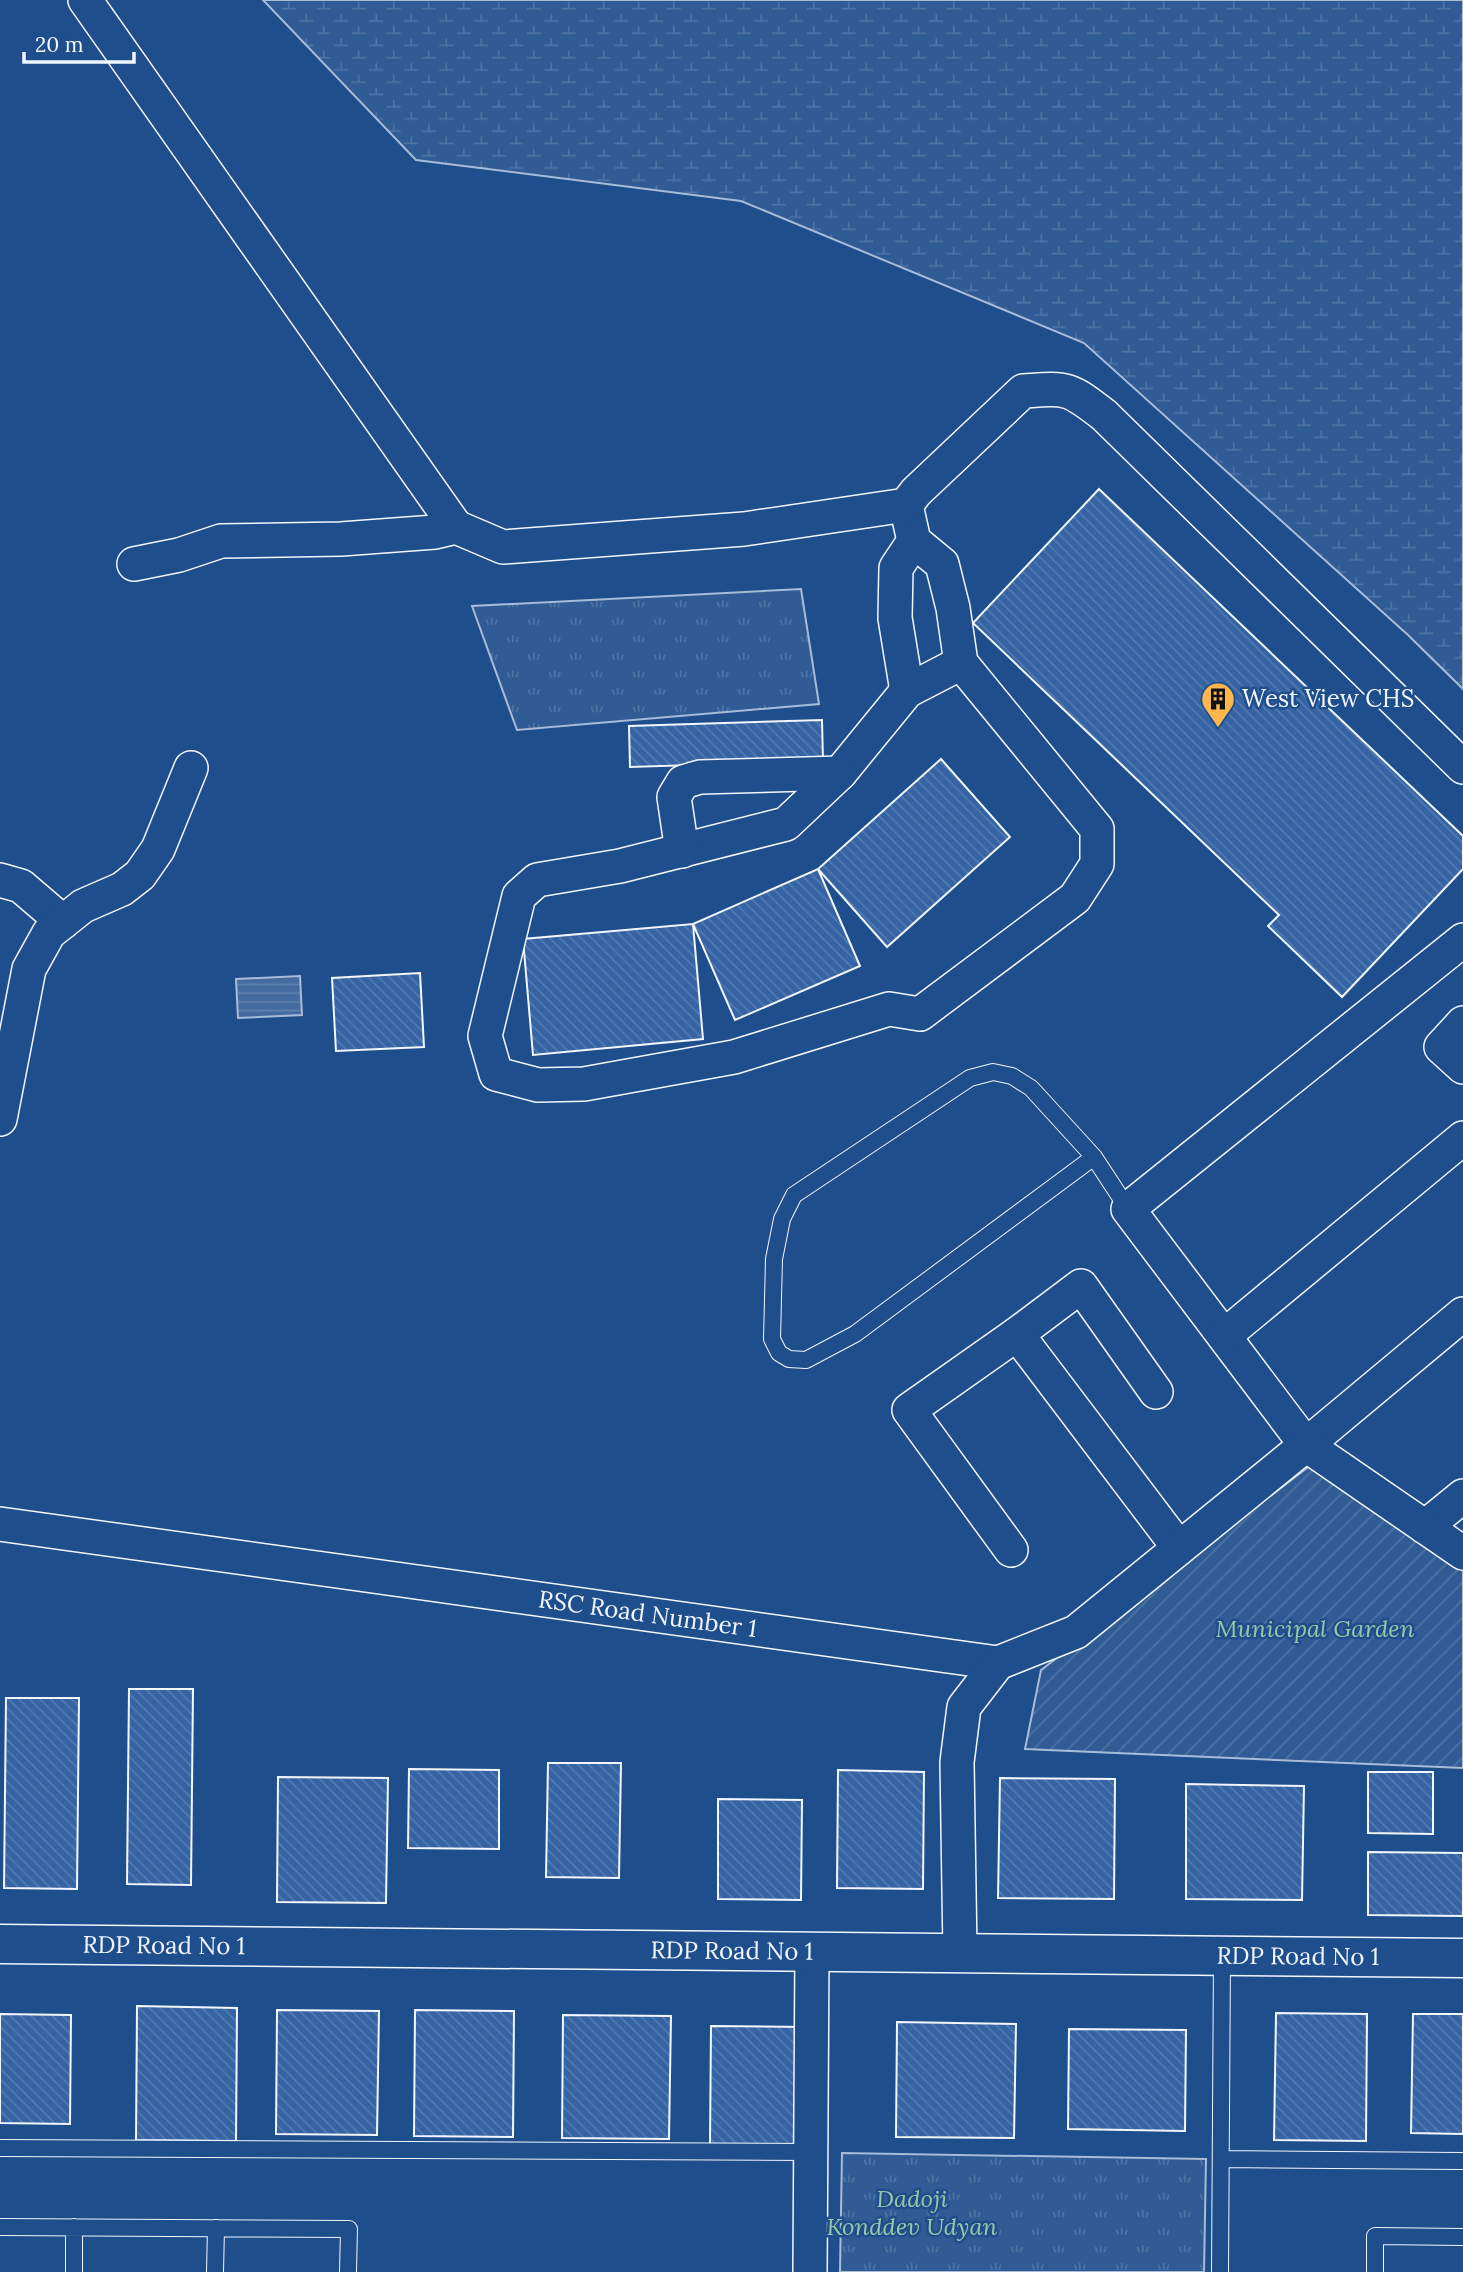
<svg xmlns="http://www.w3.org/2000/svg" width="1463" height="2272" font-family="Lora,serif">
  <style>
    .grass { fill: url(#grass-tufts); stroke: #a8bbd7; stroke-width: 2 }
    .wetland { fill: url(#wetland-marsh); stroke: #a8bbd7; stroke-width: 2 }
    .garden { fill: url(#garden-furrows); stroke: #a8bbd7; stroke-width: 2 }
    .water { fill: url(#water-rules); stroke: #a8bbd7; stroke-width: 2 }
    .building { fill: url(#building-back-hatch); stroke: #f2f6ff; stroke-width: 2 }
    .lines { fill: none; stroke-linecap: round; stroke-linejoin: round }
    .service-casing { stroke: #f2f6ff; stroke-width: 18 }
    .minor-casing { stroke: #f2f6ff; stroke-width: 36 }
    .tertiary-casing { stroke: #f2f6ff; stroke-width: 41 }
    .service { stroke: #1f4e8c; stroke-width: 16 }
    .minor { stroke: #1f4e8c; stroke-width: 33 }
    .tertiary { stroke: #1f4e8c; stroke-width: 38 }
    .labels { text-anchor: middle; stroke-width: 5; stroke-linejoin: round; paint-order: stroke }
    .poi-label { font-size: 24px; fill: #f2f6ff; stroke: #1f4e8c; text-anchor: start }
    .street-label { font-size: 24px; fill: #f2f6ff; stroke: #1f4e8c }
    .park-label { font-size: 24px; font-style: italic; fill: #97c8a6; stroke: #1f4e8c }
  </style>
  <defs>
    <pattern id="grass-tufts" width="24" height="20" patternUnits="userSpaceOnUse" patternTransform="scale(1.75)"><rect width="24" height="20" fill="#305b95"/><path d="M3 7l-1-3M5 7V3M7 7l1-3M15 17l-1-3M17 17v-4M19 17l1-3" fill="none" stroke="#4e73a5"/></pattern>
    <pattern id="wetland-marsh" width="20" height="14" patternUnits="userSpaceOnUse" patternTransform="scale(1.75)"><rect width="20" height="14" fill="#305b95"/><path d="M1 5h8M5 5V1M11 12h8M15 12V8" fill="none" stroke="#4e73a5"/></pattern>
    <pattern id="garden-furrows" width="10" height="10" patternUnits="userSpaceOnUse" patternTransform="scale(1.75)"><rect width="10" height="10" fill="#305b95"/><path d="M-1 1l2-2M0 10L10 0M9 11l2-2" fill="none" stroke="#4e73a5"/></pattern>
    <pattern id="water-rules" width="6" height="5" patternUnits="userSpaceOnUse" patternTransform="scale(1.75)"><rect width="6" height="5" fill="#446ba0"/><path d="M0 2.5h6" fill="none" stroke="#5f81ae"/></pattern>
    <pattern id="building-back-hatch" width="6" height="6" patternUnits="userSpaceOnUse" patternTransform="scale(1.75)"><rect width="6" height="6" fill="#3563a3"/><path d="M-1 5l2 2M0 0l6 6M5-1l2 2" fill="none" stroke="#537ab1"/></pattern>
  </defs>
  <rect width="100%" height="100%" fill="#1f4e8c"/>
  <path class="grass" d="M801,589L819,704L517,730L472,606Z
    M842,2153L1206,2159L1204,2272H840Z"/>
  <path class="wetland" d="M263,0H1463V689L1408,635L1084,343L741,201L416,160Z"/>
  <path class="garden" d="M1311,1465L1463,1570V1768L1025,1749L1041,1670Z"/>
  <path class="water" d="M300,976L302,1015L238,1018L236,979Z"/>
  <path class="building" d="M1099,489L1463,836V869L1342,997L1268,926L1279,915L973,623Z
    M1099,489L1463,836V869L1342,997L1268,926L1279,915L973,623Z
    M822,720L823,761L630,767L629,726Z
    M941,759L1010,837L887,947L818,869Z
    M818,869L860,966L735,1020L693,924Z
    M693,924L703,1039L533,1055L523,939Z
    M420,973L424,1047L336,1051L332,978Z
    M129,1689H193L191,1885L127,1884Z
    M6,1698H79L77,1889L4,1888Z
    M548,1763H621L619,1878L546,1877Z
    M409,1769L499,1770V1849L408,1848Z
    M838,1770L924,1772L923,1889L837,1888Z
    M1368,1772H1433V1834L1368,1833Z
    M278,1777L388,1778L386,1903L277,1902Z
    M1000,1778L1115,1779L1114,1899L998,1898Z
    M1186,1784L1304,1786L1302,1900L1186,1899Z
    M718,1799L802,1800L801,1900L718,1899Z
    M1368,1852L1463,1853V1916L1368,1915Z
    M137,2006L237,2008L236,2141L136,2140Z
    M277,2010L379,2011L377,2135L276,2134Z
    M415,2010L514,2011L513,2137L414,2136Z
    M1276,2013L1367,2014L1366,2141L1274,2140Z
    M0,2014L71,2015L70,2124L0,2123Z
    M1413,2014H1463V2134L1411,2133Z
    M563,2015L671,2016L669,2139L562,2138Z
    M897,2022L1016,2024L1014,2138L896,2137Z
    M711,2026L805,2027V2145L710,2144Z
    M1069,2029L1186,2030L1185,2131L1068,2129Z"/>
  <g class="lines">
    <g class="service-casing">
      <path id="service" d="M1094,1157L855,1334L806,1360L789,1359L779,1353L772,1339L774,1259L782,1219L794,1195L970,1078L993,1072L1012,1076L1031,1088L1094,1157L1128,1209
        M0,2148L811,2152
        M1221,2159L1463,2161
        M0,2227L349,2229L348,2272
        M74,2272V2227
        M215,2272L216,2228
        M1220,2272L1222,1956
        M1375,2272V2236L1463,2237"/>
    </g>
    <g class="minor-casing">
      <g id="minor">
        <path d="M85,0L456,527"/>
        <path d="M906,505L914,541L942,564L953,608L961,663L1097,829V864L1075,898L920,1014L889,1009L734,1057L584,1084L538,1085L496,1074L485,1036L519,896L537,880L620,866L786,824L840,773L907,691L961,663"/>
        <path d="M134,564L179,555L221,541L341,539L435,532L456,527L503,547L744,529L906,505L916,492L1023,391C1068,388 1068,387 1104,415L1463,767"/>
        <path d="M907,691L895,618L896,568L914,541"/>
        <path d="M682,851L674,797L683,782L700,777L840,773"/>
        <path d="M0,880L21,886L63,922"/>
        <path d="M1463,940L1128,1209L1306,1445L1463,1314"/>
        <path d="M1463,1023L1441,1047L1463,1067"/>
        <path d="M0,1119L29,969L49,933L83,906L122,889L140,875L158,849L191,768"/>
        <path d="M1017,1334L1081,1286L1156,1392"/>
        <path d="M1224,1336L1463,1138"/>
        <path id="s1" d="M0,1524L998,1663"/>
        <path d="M1425,1527L1463,1496"/>
        <path d="M1011,1550L909,1410L1017,1334L1179,1548"/>
        <path d="M960,1953L957,1762L964,1707L998,1663L1076,1632L1306,1445L1463,1553"/>
        <path d="M810,2272L812,1951"/>
      </g>
    </g>
    <g class="tertiary-casing">
      <g id="tertiary">
        <path id="s2" d="M0,1944L1463,1958"/>
      </g>
    </g>
    <use href="#service" class="service"/>
    <use href="#minor" class="minor"/>
    <use href="#tertiary" class="tertiary"/>
  </g>
  <defs>
    <g id="building-pin" transform="scale(1.75)"><path d="M0 17L-7.5 6A9.5 9.5 0 1 1 7.5 6Z" fill="#ffb74d" stroke="#1f4e8c"/><path d="M-4-6H4V6H1V3H-1V6H-4ZM-2.5-4.3h1.7v1.8h-1.7ZM.8-4.3h1.7v1.8H.8ZM-2.5-1h1.7V.8h-1.7ZM.8-1h1.7V.8H.8Z" fill="#111"/></g>
  </defs>
  <g fill-rule="evenodd">
    <use href="#building-pin" x="1218" y="699"/>
  </g>
  <g class="labels">
    <g class="poi-label">
      <text x="1242" y="707">West View CHS</text>
    </g>
    <g class="street-label">
      <text dy="8" stroke="none"><textPath href="#s1" startOffset="654">RSC Road Number 1</textPath></text>
      <text dy="8" stroke="none"><textPath href="#s2" startOffset="164">RDP Road No 1</textPath></text>
      <text dy="8" stroke="none"><textPath href="#s2" startOffset="732">RDP Road No 1</textPath></text>
      <text dy="8" stroke="none"><textPath href="#s2" startOffset="1298">RDP Road No 1</textPath></text>
    </g>
    <g class="park-label">
      <text x="1315" y="1637">Municipal Garden</text>
      <text x="912" y="2207">Dadoji<tspan x="912" dy="28">Konddev Udyan</tspan></text>
    </g>
  </g>
  <path d="M24 52v10h110v-10" fill="none" stroke="#f2f6ff" stroke-width="3.5"/>
  <text x="35" y="52" font-size="21" fill="#f2f6ff" stroke="#1f4e8c" stroke-width="5" paint-order="stroke">20 m</text>
</svg>
